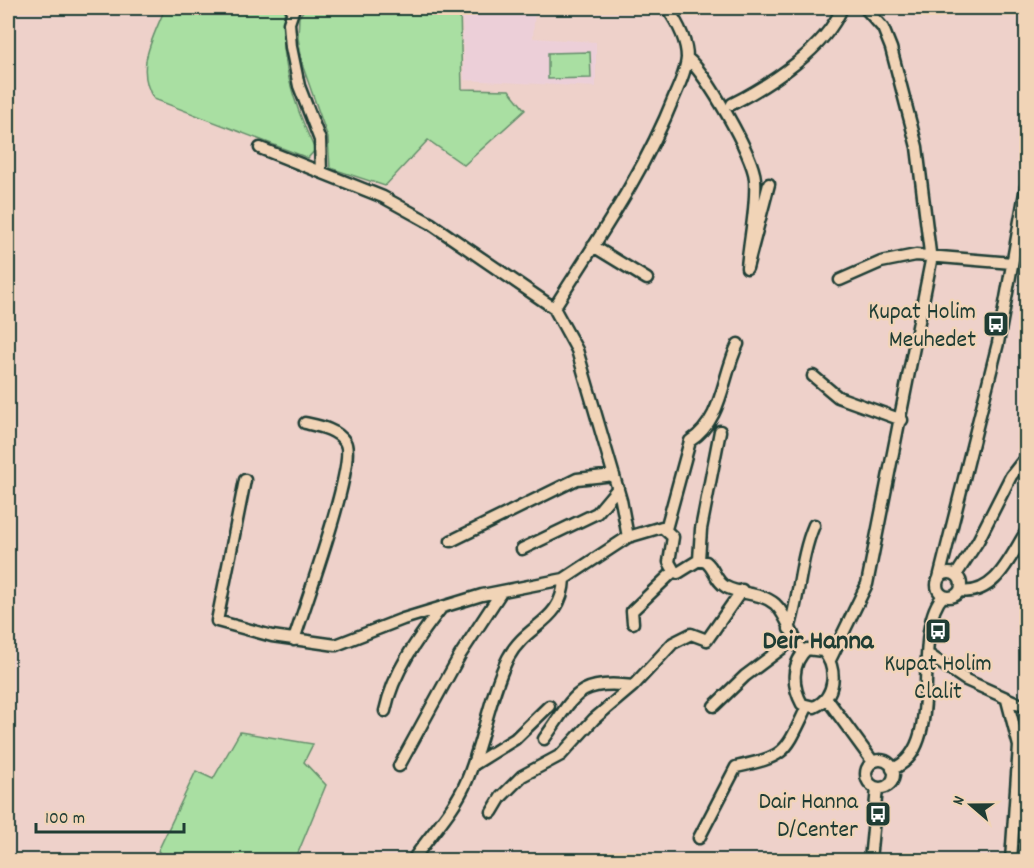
<svg xmlns="http://www.w3.org/2000/svg" width="1034" height="868" font-family="Dekko,sans-serif">
  <style>
    .built { fill: #eccfd8 }
    .green { fill: #a9dfa2; stroke: #648e6b; stroke-width: 1.5 }
    .lines { fill: none; stroke-linecap: round; stroke-linejoin: round }
    .minor-casing { stroke: #1f3d34; stroke-width: 15 }
    .minor { stroke: #f1d4b7; stroke-width: 10 }
    .labels { text-anchor: middle; stroke-width: 5; stroke-linejoin: round; paint-order: stroke }
    .poi-label { font-size: 24px; fill: #1f3d34; stroke: #f1d4b7; text-anchor: end }
    .quarter-label { font-size: 27px; font-weight: bold; fill: #1f3d34; stroke: #f1d4b7 }
  </style>
  <rect width="100%" height="100%" fill="#eed1ca"/>
  <filter id="ink" filterUnits="userSpaceOnUse"><feTurbulence type="fractalNoise" baseFrequency=".0167" numOctaves="2"/><feDisplacementMap in="SourceGraphic" scale="12" xChannelSelector="R" yChannelSelector="G"/><feConvolveMatrix kernelMatrix="1 2 1 2 8 2 1 2 1" color-interpolation-filters="sRGB"/></filter>
  <g filter="url(#ink)">
    <path class="built" d="M462,8H535L533,38L596,42V87L464,80Z"/>
    <path class="green" d="M165,8H285C278,58 294,105 315,150L308,158L154,99C134,68 153,39 165,8Z
      M305,8H460L462,89L509,90L525,110L464,165L428,140L385,186L330,168L328,138L303,67L298,38L299,17Z
      M590,52L591,78L548,79V53Z
      M240,732L313,744L304,762L326,785L295,860H169L158,851L196,771L213,779Z"/>
    <g class="lines">
      <g class="minor-casing">
        <path id="minor" d="M294,8L289,23L291,47L299,86L320,140L321,172
          M687,58C706,73 753,155 755,179C757,208 749,240 747,268L769,184
          M732,104C771,84 825,49 842,8
          M260,148L383,197L430,223L554,308L577,350L621,500L628,537
          M593,246L647,279
          M840,280L881,262L916,255L1012,263
          M554,308C597,240 644,173 674,97C679,86 686,71 687,58C687,40 677,22 667,8
          M813,376L838,397L902,420
          M245,480L217,621L272,636L336,645L403,619L482,595L564,579L628,537L662,527L673,537L669,562L674,571L678,573L699,560L706,562C715,569 715,581 726,587C741,595 761,592 775,604C788,616 792,638 803,653
          M666,529L690,441C723,420 722,376 738,344
          M451,541L577,479L614,475
          M522,549L597,513L618,488
          M699,560L701,529L720,431
          M937 585a12 12 0 1 1 24 0a12 12 0 1 1-24 0Z
          M956,575L978,541L1011,476L1026,457
          M939,578L998,343L1026,187
          M960,591C995,596 1010,557 1026,532
          M633,623L632,611L674,571
          M789,629C800,595 800,558 814,525
          M294,640C303,610 358,462 345,442C337,429 318,426 305,423
          M807,649L823,651C838,668 836,698 814,707L802,704C792,686 791,663 807,649Z
          M929,655L966,680L1026,707
          M830,660L867,584L931,261L917,147L891,48L883,28L865,8
          M827,699L873,762
          M1007,700L1019,746L1011,860
          M714,706L745,676L793,640
          M385,711C393,672 418,638 442,607
          M544,739C574,698 576,678 633,686
          M866 774a14 14 0 1 1 28 0a14 14 0 1 1-28 0Z
          M473,765L515,739L549,706
          M399,766L460,655L502,591
          M892,769C948,749 909,633 943,596
          M492,812L501,797L522,776L561,755L594,719L633,686L673,643L691,634L707,640L742,590
          M699,838L736,767C787,756 785,753 807,707
          M413,860C431,833 454,811 467,780C483,742 490,694 508,658C527,622 562,624 564,579
          M870,860L877,788"/>
      </g>
      <use href="#minor" class="minor"/>
    </g>
  </g>
  <defs>
    <g id="bus-square" transform="scale(1.35)"><rect x="-9" y="-9" width="18" height="18" rx="4" fill="#1f3d34" stroke="#f1d4b7"/><path d="M-5-6H5V4H4V6H2V4H-2V6H-4V4H-5ZM-3.5-4V0h7V-4ZM-3.5 1.2v1.5H-2V1.2ZM2 1.2v1.5H3.5V1.2Z" fill="#fff"/></g>
  </defs>
  <g fill-rule="evenodd">
    <use href="#bus-square" x="996" y="324"/>
    <use href="#bus-square" x="938" y="631"/>
    <use href="#bus-square" x="878" y="814"/>
  </g>
  <g class="labels">
    <g class="poi-label">
      <text x="976" y="318">Kupat Holim<tspan x="976" dy="28">Meuhedet</tspan></text>
      <text x="938" y="670" text-anchor="middle">Kupat Holim<tspan x="938" dy="28">Clalit</tspan></text>
      <text x="858" y="808">Dair Hanna<tspan x="858" dy="28">D/Center</tspan></text>
    </g>
    <g class="quarter-label">
      <text x="818" y="648">Deir Hanna</text>
    </g>
  </g>
  <rect width="1034" height="868" fill="none" stroke="#f1d4b7" stroke-width="30"/>
  <rect x="15" y="15" width="1004" height="838" fill="none" stroke="#1f3d34" stroke-width="2" filter="url(#ink)"/>
  <g transform="translate(971 805) rotate(290)" stroke="#f1d4b7" stroke-width="4.5" paint-order="stroke">
  <path d="M0-4.5L10 22L0 15L-10 22Z" fill="#1f3d34"/>
  <text y="-9" font-size="16" font-weight="bold" text-anchor="middle" fill="#1f3d34">N</text>
  </g>
  <path d="M36 823v9h148v-9" fill="none" stroke="#1f3d34" stroke-width="3"/>
  <text x="45" y="823" font-size="18" fill="#1f3d34" stroke="#f1d4b7" stroke-width="4.5" paint-order="stroke">100 m</text>
</svg>
